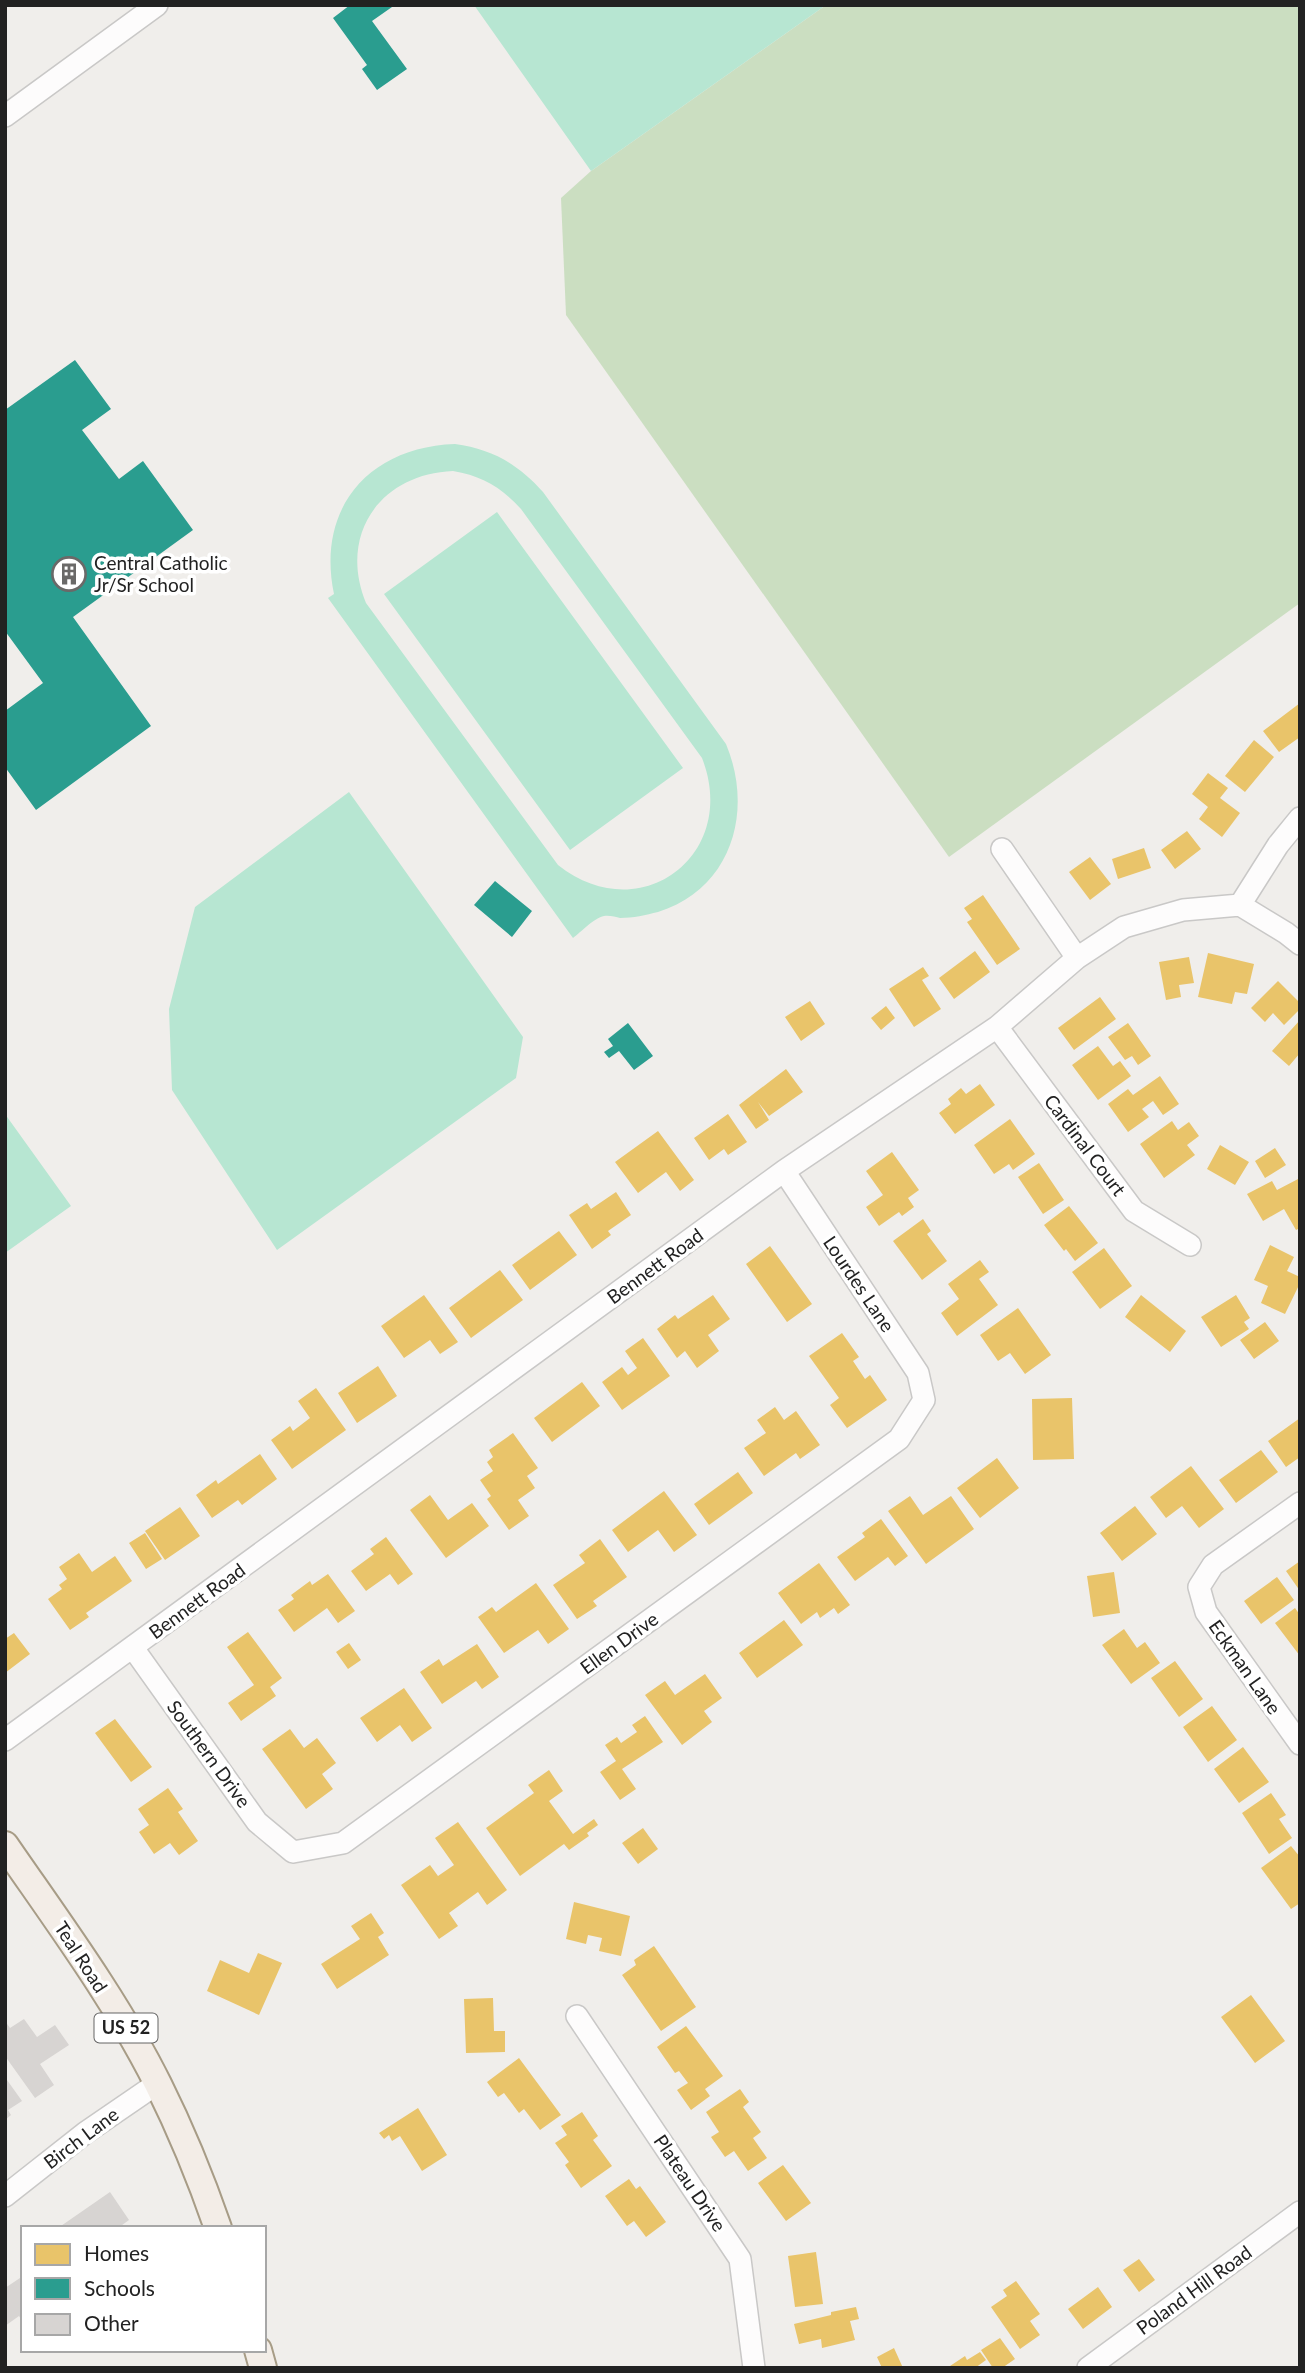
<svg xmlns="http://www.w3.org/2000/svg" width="1305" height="2373" font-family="Lato,sans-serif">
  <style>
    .forest { fill: #cbdec1 }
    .pitch { fill: #b7e6d2; fill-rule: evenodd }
    .homes { fill: #e9c46a }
    .schools { fill: #2a9d8f }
    .building { fill: #d7d4d2 }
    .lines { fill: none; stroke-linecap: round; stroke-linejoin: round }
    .minor-casing { stroke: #c9c8c7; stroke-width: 24 }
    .major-casing { stroke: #a79c86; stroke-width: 30 }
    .minor { stroke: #fdfcfc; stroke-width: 21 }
    .major { stroke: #f3ede7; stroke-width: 26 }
    .labels { text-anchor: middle; stroke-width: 7; stroke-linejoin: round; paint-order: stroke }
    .shield { fill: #fff; stroke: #646464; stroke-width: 2 }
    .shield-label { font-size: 18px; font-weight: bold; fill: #222 }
    .poi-label { font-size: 19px; fill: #222; stroke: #fff; text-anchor: start }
    .street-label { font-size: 19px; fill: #222; stroke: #fff }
  </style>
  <rect width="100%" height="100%" fill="#f0eeeb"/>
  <path class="forest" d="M826,5H1300V603L949,857L566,315L561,198L591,171Z"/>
  <path class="pitch" d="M474,5H826L591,171Z
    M455,444C492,449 518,464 543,492L726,744C754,811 732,889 658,912C646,915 633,918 620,918C616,917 609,915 604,916C594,918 581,932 573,938L328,598L334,594C316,508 369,447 455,444ZM453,471C482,476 501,487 521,509L702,758C740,855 640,930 558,865L366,603C338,535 380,474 453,471Z
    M497,512L683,768L570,850L384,594Z
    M349,792L523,1037L516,1078L277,1250L172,1090L169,1009L195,907Z
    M5,1114L71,1206L5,1253Z"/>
  <path class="homes" d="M1300,703V737L1279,752L1263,731Z
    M1254,740L1274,757L1245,792L1225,776Z
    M1208,773L1228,788L1220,798L1240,813L1222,837L1199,819L1208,807L1192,794Z
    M1187,831L1201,849L1175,869L1161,850Z
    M1144,848L1151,868L1118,879L1112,859Z
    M1090,857L1111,884L1090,900L1069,872Z
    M983,895L1020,949L997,965L967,922L972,919L964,908Z
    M975,951L990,972L954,999L939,978Z
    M1208,953L1254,964L1247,994L1235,992L1232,1004L1198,997Z
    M1189,957L1194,983L1179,985L1181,997L1166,1000L1159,962Z
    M923,967L929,976L922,980L941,1009L914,1027L889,989Z
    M1278,981L1300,1003V1009L1284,1025L1273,1013L1265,1022L1251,1008Z
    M1100,997L1116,1019L1074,1050L1058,1028Z
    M810,1001L825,1024L801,1041L785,1017Z
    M886,1006L895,1018L881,1030L871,1018Z
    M1300,1020V1053L1289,1066L1272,1051Z
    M1128,1023L1151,1056L1138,1065L1132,1056L1125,1060L1108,1037Z
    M1098,1046L1113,1066L1120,1061L1131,1076L1098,1100L1072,1065Z
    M786,1069L803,1092L769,1116L758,1102L769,1120L756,1129L739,1105Z
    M1160,1076L1179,1104L1163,1115L1153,1101L1142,1109L1149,1117L1128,1132L1108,1104L1128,1089L1133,1095Z
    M980,1084L995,1105L955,1134L939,1113L951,1104L948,1099L961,1088L966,1094Z
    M728,1114L747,1142L728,1155L724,1149L709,1160L694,1138Z
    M1010,1119L1035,1154L1013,1170L1009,1164L994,1174L974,1145Z
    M1172,1121L1178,1130L1189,1122L1199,1136L1187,1145L1195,1155L1164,1178L1140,1144Z
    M658,1131L694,1180L680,1191L666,1172L638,1193L615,1162Z
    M1220,1145L1249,1162L1235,1185L1207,1169Z
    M1275,1148L1286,1165L1265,1178L1255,1161Z
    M892,1152L919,1190L908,1198L914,1207L902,1216L899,1212L879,1226L866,1207L883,1195L866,1171Z
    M1039,1163L1064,1200L1043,1214L1018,1177Z
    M1300,1178V1228L1296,1230L1284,1209L1263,1221L1247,1194L1272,1181L1277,1190Z
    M616,1192L631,1215L608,1231L611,1235L592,1249L569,1215L587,1203L591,1209Z
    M1069,1206L1098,1243L1075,1261L1066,1249L1064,1251L1044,1225Z
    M923,1219L931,1231L927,1234L947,1261L922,1280L893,1241Z
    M559,1231L577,1255L530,1290L512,1265Z
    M1270,1245L1294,1257L1287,1271L1300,1277V1283L1285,1314L1261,1303L1268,1286L1254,1280Z
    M770,1246L812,1304L787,1322L746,1264Z
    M1104,1248L1132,1286L1100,1309L1072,1272Z
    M980,1260L989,1272L979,1279L998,1305L957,1336L941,1313L959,1299L948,1284Z
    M500,1270L523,1300L471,1338L449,1308Z
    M424,1295L458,1342L440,1354L430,1340L404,1358L381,1326Z
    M713,1295L730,1319L708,1335L719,1351L697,1368L685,1351L677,1358L657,1329L675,1315L678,1319Z
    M1141,1295L1186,1331L1170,1352L1125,1317Z
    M1236,1295L1250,1318L1244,1322L1249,1329L1221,1347L1201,1317Z
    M1018,1308L1051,1355L1025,1374L1010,1353L998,1361L980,1335Z
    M1265,1322L1279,1341L1254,1359L1240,1340Z
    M842,1333L859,1357L853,1361L865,1379L870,1375L887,1400L847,1428L830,1405L839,1398L809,1356Z
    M643,1338L670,1376L622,1410L602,1382L622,1367L628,1375L637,1368L625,1351Z
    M378,1366L397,1396L357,1423L338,1393Z
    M582,1382L600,1406L552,1442L534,1418Z
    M316,1388L346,1430L292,1469L271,1440L290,1426L293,1431L310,1418L298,1401Z
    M1072,1398L1074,1459L1033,1460L1032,1399Z
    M775,1407L784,1420L796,1411L820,1445L800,1459L796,1453L764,1476L744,1448L766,1433L757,1420Z
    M1300,1418V1457L1286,1467L1268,1441Z
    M513,1433L538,1468L527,1476L535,1488L518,1500L529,1516L509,1530L487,1499L491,1496L480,1480L493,1471L487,1462L493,1457L489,1450Z
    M1261,1450L1278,1472L1236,1503L1219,1480Z
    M260,1454L277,1479L242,1505L238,1500L212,1518L196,1495L216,1480L218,1484Z
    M997,1458L1019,1488L980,1518L957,1488Z
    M1191,1466L1224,1509L1199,1528L1182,1506L1166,1518L1150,1497Z
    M738,1472L753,1493L709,1525L694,1504Z
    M664,1491L697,1535L674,1552L658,1530L628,1552L612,1530Z
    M430,1495L448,1520L472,1503L489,1526L446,1558L410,1510Z
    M910,1496L923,1515L951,1496L974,1529L926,1564L888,1511Z
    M1135,1506L1157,1534L1122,1561L1100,1533Z
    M180,1507L200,1536L165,1560L145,1531Z
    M881,1519L908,1556L895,1566L888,1557L855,1581L837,1557L865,1537L862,1533Z
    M145,1533L162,1559L146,1569L129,1543Z
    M386,1537L413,1574L398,1585L390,1574L366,1591L351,1571L374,1554L370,1549Z
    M600,1539L627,1577L593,1601L597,1606L577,1619L553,1585L585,1563L579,1555Z
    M79,1553L92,1572L115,1556L132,1581L86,1613L89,1617L70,1630L48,1599L62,1589L59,1585L67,1579L59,1567Z
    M1300,1561V1591L1286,1571Z
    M819,1563L850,1605L838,1614L834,1608L820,1618L817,1612L801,1624L778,1593Z
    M1114,1572L1120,1613L1093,1617L1087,1576Z
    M328,1574L355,1611L338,1623L327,1608L294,1632L278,1610L294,1599L291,1595L310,1581L312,1585Z
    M1277,1577L1294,1600L1261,1624L1244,1601Z
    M536,1583L569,1629L548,1644L538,1630L504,1653L478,1617L492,1607L496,1612Z
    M1295,1608L1300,1615V1656L1275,1623Z
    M784,1620L803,1645L757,1678L739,1653Z
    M1124,1629L1137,1648L1145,1642L1160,1663L1131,1684L1102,1645Z
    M248,1632L282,1678L270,1687L276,1696L241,1721L228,1703L254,1685L227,1647Z
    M14,1633L30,1654L5,1673V1639Z
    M349,1643L361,1660L348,1669L336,1652Z
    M477,1644L499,1677L482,1689L476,1681L442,1704L420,1672L439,1659L443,1666Z
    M1175,1661L1203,1699L1179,1717L1151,1678Z
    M705,1674L722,1698L704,1711L712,1722L682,1745L645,1695L665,1681L675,1695Z
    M404,1688L432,1728L412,1742L400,1725L377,1742L360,1718Z
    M1212,1706L1237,1740L1208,1762L1183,1727Z
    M645,1716L663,1742L622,1769L636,1789L620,1800L600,1772L616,1761L605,1745L617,1737L621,1743L637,1732L632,1725Z
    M115,1719L152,1767L131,1782L95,1733Z
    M290,1729L304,1748L317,1738L336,1763L322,1774L333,1789L306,1809L262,1749Z
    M1243,1747L1269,1782L1239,1803L1214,1769Z
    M549,1770L563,1791L549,1801L573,1834L594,1819L598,1825L587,1833L589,1836L569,1850L564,1844L520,1876L486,1828L534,1793L528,1785Z
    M168,1788L183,1809L178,1812L198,1841L179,1855L170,1843L154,1854L139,1832L149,1825L138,1809Z
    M1271,1793L1286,1815L1279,1819L1292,1838L1269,1854L1242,1813Z
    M458,1822L507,1890L487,1905L478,1892L449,1913L458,1926L439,1939L401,1885L430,1865L438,1876L454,1865L435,1838Z
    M643,1828L658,1849L638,1864L622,1843Z
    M1291,1846L1300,1857V1868L1298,1870L1300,1873V1903L1291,1909L1261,1868Z
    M574,1902L630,1916L621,1956L599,1951L602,1938L588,1935L586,1944L566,1939Z
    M371,1913L384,1933L378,1937L389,1955L337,1989L321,1964L360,1939L351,1926Z
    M654,1946L696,2007L661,2031L622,1975L636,1965L634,1960Z
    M258,1953L282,1963L259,2015L207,1991L220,1960L249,1973Z
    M1251,1995L1285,2041L1255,2063L1221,2017Z
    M493,1998L494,2031H505V2052L466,2053L464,1999Z
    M686,2026L723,2076L705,2089L710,2096L691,2110L677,2090L688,2083L679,2071L675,2073L657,2047Z
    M519,2058L561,2115L540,2130L524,2109L519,2113L504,2093L498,2097L487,2082Z
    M740,2089L749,2102L743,2107L761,2132L753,2138L767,2158L748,2171L734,2151L725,2157L711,2137L719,2132L706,2112Z
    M418,2108L447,2155L422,2171L400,2136L392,2141L389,2135L384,2139L379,2133Z
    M582,2112L598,2136L593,2140L612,2166L581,2188L565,2165L569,2162L555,2143L567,2135L561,2126Z
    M783,2165L811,2203L786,2221L758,2183Z
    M629,2179L636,2189L640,2186L666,2222L646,2237L634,2221L627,2226L605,2196Z
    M816,2252L823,2304L795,2307L788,2256Z
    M1139,2259L1155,2280L1139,2292L1123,2270Z
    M1016,2281L1040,2314L1030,2321L1040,2335L1020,2349L991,2307L1007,2296L1003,2290Z
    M1098,2287L1112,2307L1083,2329L1068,2309Z
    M856,2307L859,2319L850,2321L855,2340L822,2348L821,2339L799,2344L794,2324L831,2315V2312Z
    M1000,2338L1015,2359L1002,2368H993L981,2350Z
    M894,2348L903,2368H882L877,2357Z
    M980,2352L986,2360L975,2368H947L965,2356L967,2360Z"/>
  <path class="schools" d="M350,5L392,7L372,21L407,69L377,90L362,69L367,65L333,18Z
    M75,360L111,409L82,430L119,479L143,461L193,530L73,617L151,726L36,810L5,767V711L43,683L5,631V410Z
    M495,881L532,911L512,937L474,905Z
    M628,1023L653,1056L634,1070L619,1051L609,1058L604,1052L613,1046L608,1039Z"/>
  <path class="building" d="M24,2019L37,2037L55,2025L69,2045L40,2064L54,2085L35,2098L5,2056V2021L10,2028Z
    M7,2080L22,2101L8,2110L11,2115L5,2120V2081Z
    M110,2192L129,2220L118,2228H58Z
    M23,2276V2322L19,2316L5,2326V2288Z"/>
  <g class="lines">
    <g class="minor-casing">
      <path id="minor" d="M5,116L157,5
        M1002,849L1077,958
        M1240,905L1286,933L1300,944
        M997,1027L1134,1211L1190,1245
        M1300,1503L1213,1565L1199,1587L1206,1612L1300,1744
        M133,1648L257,1822L293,1852L343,1843L899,1439L924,1400L918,1373L784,1171
        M5,1740L784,1171L997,1027L1077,958L1124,927L1183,910L1240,905L1278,845L1300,818
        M577,2016L740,2259L754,2368
        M5,2196L85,2133L158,2083
        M1088,2368L1300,2212"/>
    </g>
    <g class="major-casing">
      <path id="major" d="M5,1845C58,1922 116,2000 158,2084C181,2130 201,2179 218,2228
        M258,2350L263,2368"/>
    </g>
    <use href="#minor" class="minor"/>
    <use href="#major" class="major"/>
  </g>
  <defs>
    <g id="building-ring" transform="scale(1.75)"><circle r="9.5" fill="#fff" stroke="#6a6968" stroke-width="1.5"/><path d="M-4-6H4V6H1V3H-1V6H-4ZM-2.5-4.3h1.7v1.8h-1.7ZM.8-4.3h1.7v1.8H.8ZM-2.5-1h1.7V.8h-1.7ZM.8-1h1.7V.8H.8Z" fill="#6a6968"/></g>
  </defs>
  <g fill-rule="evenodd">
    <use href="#building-ring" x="69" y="574"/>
  </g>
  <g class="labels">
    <rect class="shield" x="94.5" y="2013.5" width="63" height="29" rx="5"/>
    <g class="shield-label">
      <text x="126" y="2034">US 52</text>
    </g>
    <g class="poi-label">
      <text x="94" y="570">Central Catholic<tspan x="94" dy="22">Jr/Sr School</tspan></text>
    </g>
    <g class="street-label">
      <text transform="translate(1085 1145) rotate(53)" y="7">Cardinal Court</text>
      <text transform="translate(655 1266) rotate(-36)" y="7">Bennett Road</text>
      <text transform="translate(859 1284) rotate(56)" y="7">Lourdes Lane</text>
      <text transform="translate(197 1601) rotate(-36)" y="7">Bennett Road</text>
      <text transform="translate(619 1643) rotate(-36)" y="7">Ellen Drive</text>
      <text transform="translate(1245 1667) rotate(55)" y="7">Eckman Lane</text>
      <text transform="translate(209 1754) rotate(54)" y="7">Southern Drive</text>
      <text transform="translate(81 1957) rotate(57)" y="7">Teal Road</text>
      <text transform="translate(81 2138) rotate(-37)" y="7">Birch Lane</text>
      <text transform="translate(690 2183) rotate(56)" y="7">Plateau Drive</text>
      <text transform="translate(1194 2290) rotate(-36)" y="7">Poland Hill Road</text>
    </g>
  </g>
  <rect width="1305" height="2373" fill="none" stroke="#222222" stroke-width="14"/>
  <rect x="21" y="2226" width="245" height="126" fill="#ffffff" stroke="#a7a7a7" stroke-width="2"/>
  <rect x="35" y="2244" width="35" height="21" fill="#e9c46a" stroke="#a7a7a7" stroke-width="2"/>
  <text x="84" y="2261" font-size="21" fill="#222222">Homes</text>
  <rect x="35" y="2278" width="35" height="21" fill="#2a9d8f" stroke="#a7a7a7" stroke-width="2"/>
  <text x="84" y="2296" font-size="21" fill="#222222">Schools</text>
  <rect x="35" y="2314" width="35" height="21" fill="#d7d4d2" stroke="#a7a7a7" stroke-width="2"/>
  <text x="84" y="2331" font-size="21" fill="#222222">Other</text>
</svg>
